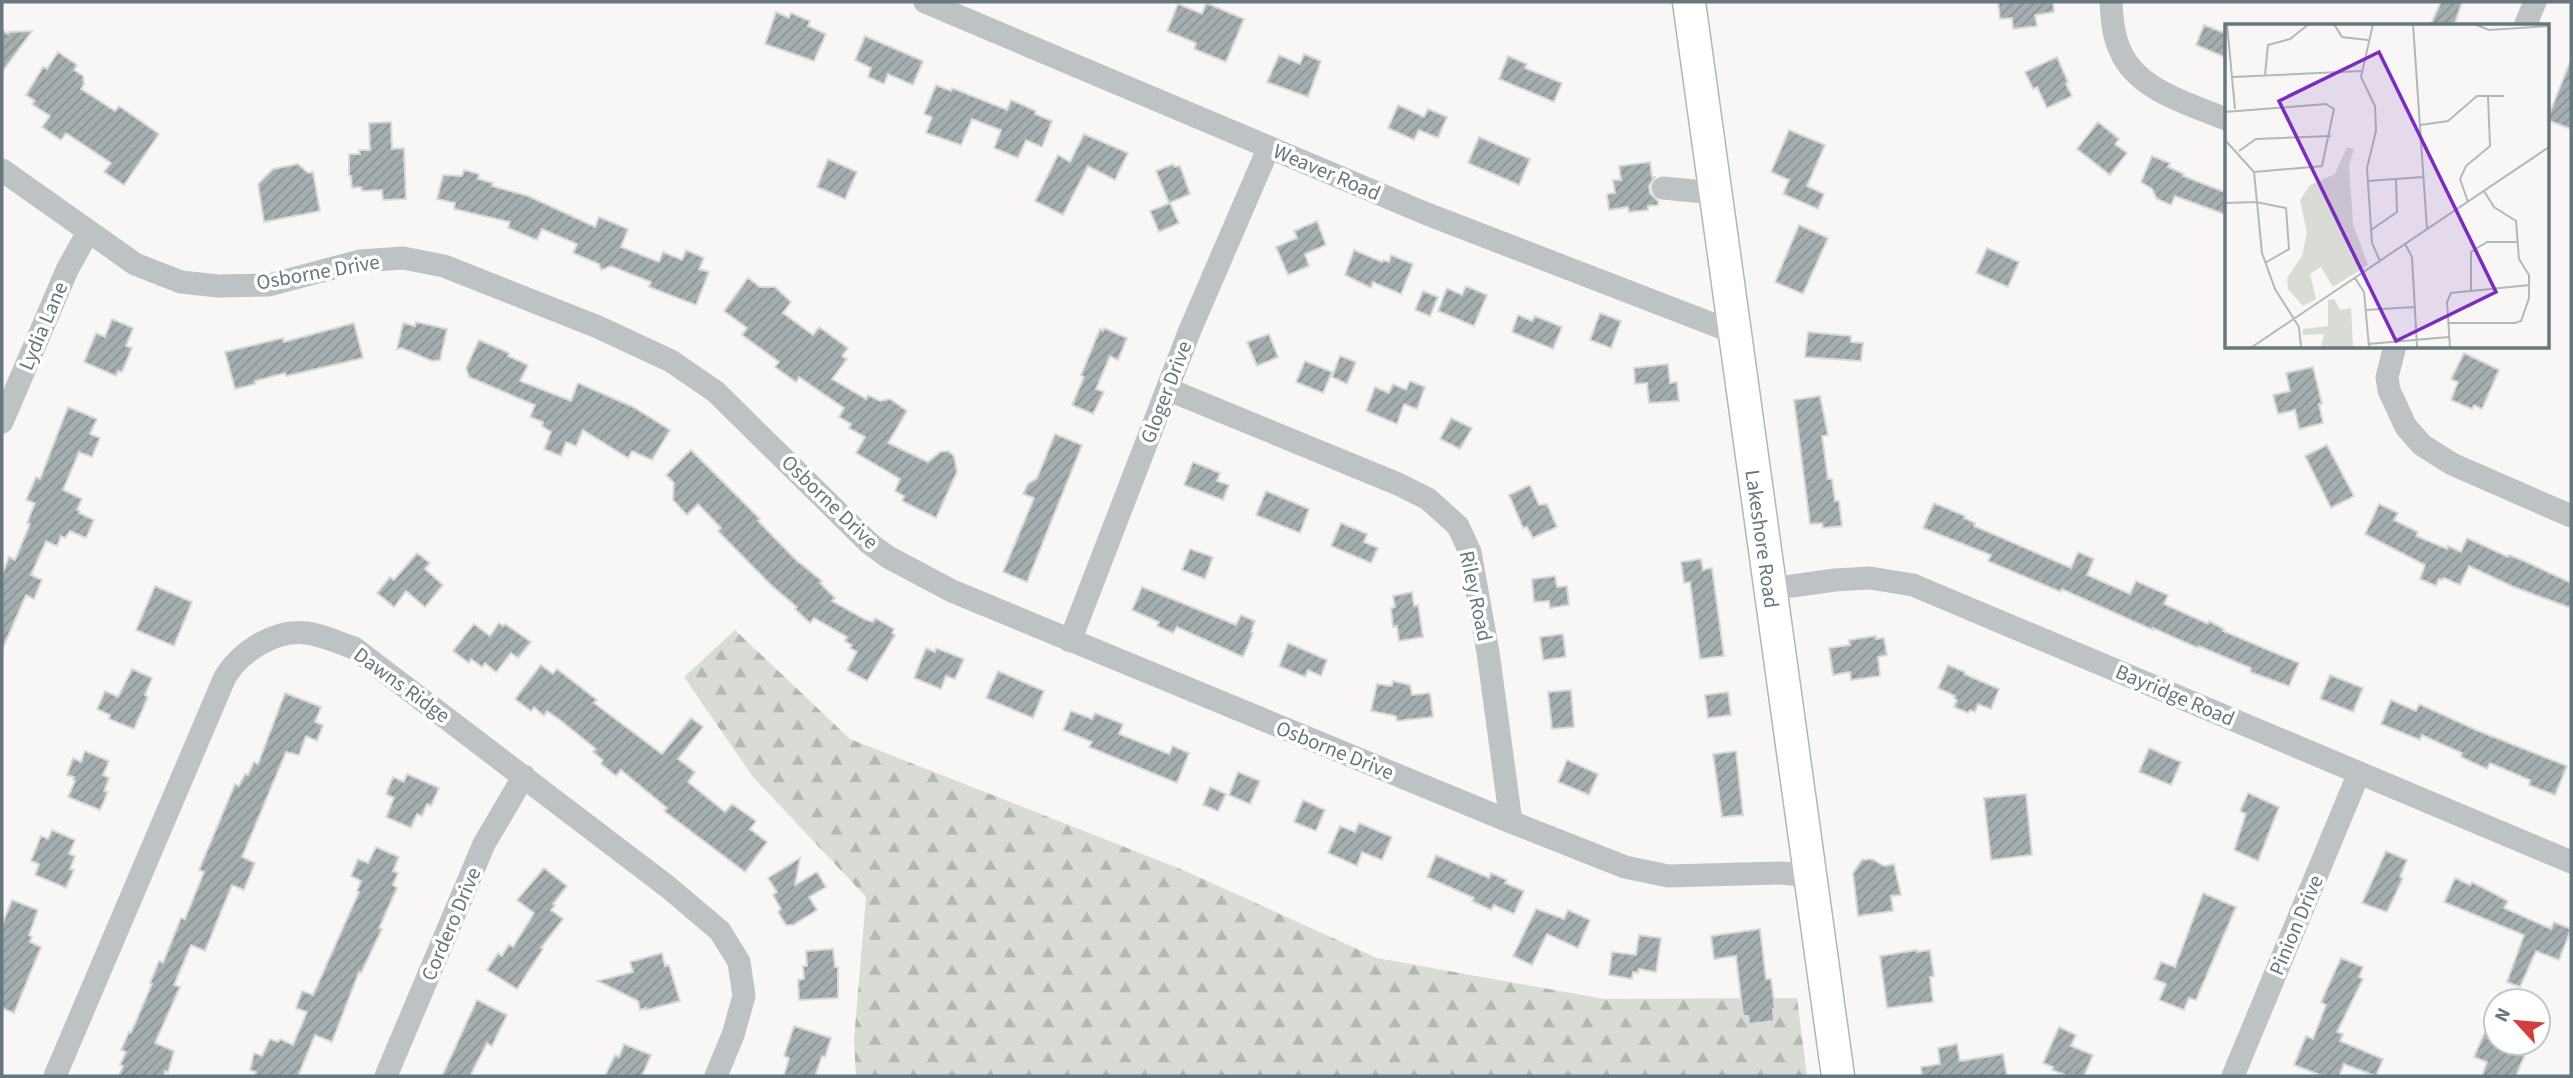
<svg xmlns="http://www.w3.org/2000/svg" width="2573" height="1078" font-family="'Source Sans 3',sans-serif">
  <style>
    .forest { fill: url(#forest-firs) }
    .building { fill: url(#building-hatch); stroke: #d9d9d8; stroke-width: 2 }
    .lines { fill: none; stroke-linecap: round; stroke-linejoin: round }
    .secondary-casing { stroke: #afb7b9; stroke-width: 35 }
    .street { stroke: #bdc2c4; stroke-width: 23 }
    .secondary { stroke: #fff; stroke-width: 32 }
    .labels { text-anchor: middle; stroke-width: 7; stroke-linejoin: round; paint-order: stroke }
    .street-label { font-size: 21px; fill: #66787d; stroke: #fff }
    .inset-road { fill: none; stroke: #b1b9ba; stroke-width: 2 }
    .view { fill: #7b2cbf; fill-opacity: 0.15; stroke: #7b2cbf; stroke-width: 3.5 }
    .inset-edge { fill: none; stroke: #66787d; stroke-width: 3.5 }
  </style>
  <defs>
    <pattern id="forest-firs" width="22" height="20" patternUnits="userSpaceOnUse" patternTransform="scale(1.75)"><rect width="22" height="20" fill="#d9dcd5"/><path d="M5 1l3.5 6h-7zM16 11l3.5 6h-7z" fill="#b4b7b2"/></pattern>
    <pattern id="building-hatch" width="6" height="6" patternUnits="userSpaceOnUse" patternTransform="scale(1.75)"><rect width="6" height="6" fill="#a5afb2"/><path d="M-1 1l2-2M0 6l6-6M5 7l2-2" fill="none" stroke="#8a9396"/></pattern>
  </defs>
  <rect width="100%" height="100%" fill="#f8f7f5"/>
  <path class="forest" d="M735,630L850,739L1183,870L1377,958L1604,999L1797,998L1807,1076H856L854,1040L866,897L753,777L684,677Z"/>
  <path class="building" d="M1998,2H2053L2054,12L2035,15L2037,26L2013,29L2012,18L2000,19Z
    M2441,2H2462L2454,26H2430Z
    M1206,3L1244,19L1226,62L1194,49L1196,43L1167,31L1178,4L1202,14Z
    M776,12L789,18L791,13L810,21L808,26L826,34L814,61L765,44Z
    M2204,25L2227,34V58L2196,45Z
    M2,30L8,34L9,32L32,31L2,72Z
    M865,36L923,61L913,85L888,74L884,84L868,77L871,68L855,60Z
    M58,52L77,65L74,70L83,76L84,84L81,89L115,111L119,106L159,134L124,185L104,172L111,163L66,133L61,140L42,127L50,116L32,104L35,101L26,95L43,67L47,69Z
    M1304,54L1321,61L1308,97L1267,82L1279,55L1300,64Z
    M1508,56L1527,64L1525,68L1562,83L1554,102L1499,79Z
    M2057,57L2068,82L2066,84L2072,96L2047,108L2037,87L2033,89L2025,72Z
    M2570,62H2571V129L2547,120Z
    M936,85L951,91L952,88L1007,110L1011,100L1036,111L1035,114L1052,121L1042,147L1026,140L1018,158L994,148L1001,130L972,119L961,145L926,133L932,117L924,114Z
    M1398,105L1424,117L1428,109L1447,117L1438,138L1419,130L1414,140L1388,128Z
    M391,122L392,149L404,148L406,199L383,200L382,190L362,191L361,187L352,188L351,176H349V154H360L359,150H370L369,123Z
    M2098,122L2119,139L2115,144L2127,153L2110,175L2077,149Z
    M1789,130L1825,145L1807,186L1824,194L1818,209L1783,194L1789,180L1771,172Z
    M1084,134L1128,153L1115,180L1088,166L1063,215L1035,201L1058,155L1070,162Z
    M1479,137L1530,159L1519,185L1468,163Z
    M2152,156L2170,163L2168,167L2184,174L2183,176L2227,193V215L2175,196L2171,205L2157,199L2152,189L2141,182Z
    M828,159L857,172L845,199L817,187Z
    M1650,162L1652,177H1655L1649,186L1650,193L1658,201V205L1648,206V210L1629,212L1628,207L1609,210L1607,194L1615,193L1613,180H1621L1619,166Z
    M298,164L308,173L313,172L320,211L264,222L258,184L273,169Z
    M1173,164L1175,167L1180,166L1190,194L1169,203L1156,171Z
    M464,170L479,174L478,179L493,183L492,186L528,196L595,227L599,217L628,229L621,247L659,262L663,252L682,260L686,250L704,258L699,269L709,272L696,305L649,287L651,282L611,266L601,270L599,264L573,253L577,244L542,229L537,240L508,228L510,222L454,209L455,203L437,199L443,175L462,176Z
    M1170,203L1179,223L1159,232L1150,211Z
    M1317,221L1326,245L1305,254L1309,266L1288,275L1276,247L1297,238L1294,231Z
    M1799,225L1828,238L1803,294L1775,282Z
    M1987,248L2019,262L2008,287L1976,273Z
    M1354,250L1382,262L1383,260L1389,262L1391,255L1413,264L1401,294L1373,282L1371,288L1345,275Z
    M748,278L760,287H775L791,302L783,313L813,335L819,327L848,348L842,356L847,359L832,379L866,399L868,395L880,401L890,399L907,411L888,443L928,462L940,452L948,451L954,456L957,472L936,518L902,501L904,496L895,491L900,479L856,453L865,437L849,428L851,424L839,417L844,408L799,377L796,382L775,367L779,362L742,335L747,328L724,311Z
    M1466,286L1487,295L1474,326L1438,311L1447,288L1462,295Z
    M1423,291L1438,297L1430,316L1415,310Z
    M1600,313L1621,321L1611,348L1590,340Z
    M1518,315L1532,321L1535,316L1562,327L1553,349L1512,332Z
    M112,319L133,328L126,346L132,348L122,372L118,371L116,376L84,362L96,333L105,337Z
    M416,322L447,329L440,360L432,361L402,348L397,349L403,323L415,326Z
    M354,323L363,358L286,376L285,373L255,381V384L235,389L225,352L283,338L284,342Z
    M1104,328L1127,338L1118,360L1110,356L1096,389L1104,392L1093,414L1072,405L1084,377L1081,375L1100,329L1103,331Z
    M1808,332L1851,336V342L1863,343L1861,361L1805,357Z
    M1269,334L1278,357L1257,366L1247,342Z
    M479,340L509,353L508,356L528,365L520,381L571,401L578,383L633,407L670,430L652,460L632,451L628,458L583,430L576,446L566,442L561,456L544,449L551,432L542,426L543,422L530,417L535,405L469,377L466,368Z
    M2464,353L2499,370L2482,409L2474,405L2472,409L2451,400L2458,382L2451,379Z
    M1340,356L1356,362L1347,384L1332,377Z
    M1305,361L1332,372L1323,393L1296,382Z
    M1668,364L1670,383L1677,382L1679,401L1649,403L1647,383L1635,384L1634,368Z
    M2313,367L2322,404H2319L2323,423L2299,429L2295,410L2278,414L2273,395L2290,391L2286,373Z
    M1410,381L1425,387L1417,409L1404,404L1397,424L1366,411L1375,387L1389,393L1393,384L1406,390Z
    M1820,396L1828,435L1822,436L1828,479H1832L1835,501H1839L1842,526L1823,528L1822,523L1810,524L1794,400Z
    M68,407L97,419L90,434L100,438L92,457L79,452L63,490L82,499L77,510L80,511L79,513L94,520L86,538L70,531L65,538L61,536L57,546L46,541L31,575L42,580L34,599L26,595L2,650V575L9,557L15,560L30,524L27,523L35,503L26,500L36,477L40,479Z
    M1451,418L1472,428L1460,449L1440,439Z
    M1055,434L1082,445L1027,582L1003,572L1034,498L1023,494L1028,484L1037,478Z
    M2327,445L2354,496L2331,508L2305,456Z
    M691,450L760,519L758,521L796,560L822,581L820,583L835,598L832,601L866,620L873,622L875,618L894,629L892,633L895,635L867,681L847,670L857,652L850,648L852,645L845,641L847,637L814,618L810,623L795,609L797,607L772,586L718,531L721,528L698,504L687,515L673,500L674,483L666,475Z
    M1193,462L1220,473L1217,481L1229,485L1223,500L1184,485Z
    M1530,485L1539,505L1547,504L1557,527L1533,538L1527,527L1523,528L1509,495Z
    M1266,491L1309,509L1300,533L1256,515Z
    M1934,503L1965,516L1964,518L1975,523L1974,526L2071,568L2078,552L2094,559L2087,575L2130,594L2136,581L2168,595L2164,604L2208,624L2209,621L2224,629L2223,631L2299,663L2289,686L2250,672L2251,668L2199,646L2198,648L2153,628V630L2062,589L2061,592L1988,561L1991,555L1923,528Z
    M2379,504L2398,513L2394,520L2418,532L2416,536L2447,549L2448,546L2461,552L2467,538L2508,557L2509,555L2524,561L2571,583V608L2514,587L2469,566L2460,585L2444,578L2442,580L2439,579L2436,586L2420,579L2425,565L2365,534Z
    M1341,523L1367,534L1364,542L1378,548L1371,563L1331,546Z
    M1190,549L1213,557L1205,579L1182,570Z
    M417,553L430,563L425,569L443,585L425,607L406,591L394,607L377,593L390,577L394,580Z
    M1701,559L1703,570L1712,568L1724,656L1700,659L1690,582L1684,583L1681,562Z
    M1555,576L1557,587L1567,586L1569,605L1550,608L1549,601L1534,602L1532,579Z
    M155,586L192,602L174,646L136,630Z
    M1142,587L1236,625L1241,615L1255,621L1251,632L1253,633L1243,657L1177,627L1173,633L1157,626L1159,622L1132,610Z
    M1412,592L1414,606L1418,605L1423,637L1399,641L1397,626L1393,627L1391,608L1395,607L1393,596Z
    M499,623L503,626L505,624L531,642L518,658L511,653L496,672L485,663L482,667L471,659L469,663L453,651L474,624L490,636Z
    M1563,634L1566,657L1543,660L1540,637Z
    M1876,636V639L1884,638L1887,655L1878,657L1880,676L1851,680L1850,672L1833,675L1829,648L1850,645L1849,640Z
    M1288,643L1327,660L1321,676L1308,670L1305,677L1279,666Z
    M926,648L935,652L936,648L964,659L955,679L946,676L941,689L914,678Z
    M541,665L553,674L557,669L597,700L594,703L662,754L691,718L703,727L678,759L695,772L688,782L725,812L732,804L756,821L750,829L767,842L745,872L664,811L667,808L621,770L616,776L601,764L603,760L593,752L596,749L560,720L547,711L544,716L534,707L531,711L515,699Z
    M1948,665L1965,672L1964,674L1999,689L1991,709L1978,704L1975,712L1970,710L1968,713L1954,707L1957,700L1954,698L1955,696L1938,688Z
    M132,669L152,678L145,695L148,697L134,729L109,719L110,715L97,709L105,691L118,697Z
    M998,671L1044,691L1033,718L986,698Z
    M2330,675L2363,688L2353,712L2320,699Z
    M1393,681L1410,685L1412,695L1430,693L1433,717L1397,721L1396,716L1371,711L1377,684L1392,686Z
    M1571,690L1574,727L1552,729L1548,692Z
    M1728,692L1731,715L1708,718L1705,695Z
    M285,693L321,707L315,722L323,725L317,741L306,736L299,755L286,752L242,857L255,863L244,890L232,885L205,951L191,945L174,985L180,987L155,1043L174,1051L168,1072L165,1071L164,1076H119L123,1066L120,1065L126,1052L121,1050L129,1032L131,1033L152,984L150,983L159,961L163,963L181,918L185,919L204,872L199,870L235,784L239,786L245,774L248,775L254,762L258,764Z
    M2391,700L2416,711L2419,704L2476,730L2567,766L2555,795L2529,785L2530,780L2490,763L2487,769L2461,757L2462,753L2422,735L2420,740L2381,724Z
    M1071,711L1092,719L1095,713L1123,724L1119,734L1169,754L1173,746L1189,753L1177,783L1089,747L1092,742L1063,730Z
    M2149,748L2181,762L2171,785L2139,772Z
    M85,751L109,761L103,775L109,778L104,791L108,792L100,810L68,797L75,781L73,780L74,777L67,775L73,758L81,762Z
    M1736,751L1743,815L1722,817L1713,754Z
    M1567,760L1598,774L1589,795L1558,782Z
    M1238,772L1260,781L1250,804L1229,795Z
    M407,774L439,788L431,806L427,804L422,816L417,814L411,828L386,817L394,798L386,794L393,777L404,782Z
    M1210,787L1226,794L1218,811L1203,805Z
    M2248,793L2279,807L2258,861L2234,850L2246,814L2240,811Z
    M2026,794L2032,855L1991,860L1984,798Z
    M1303,800L1325,810L1316,831L1294,822Z
    M1359,823L1392,837L1382,860L1362,852L1357,866L1328,853L1340,826L1355,832Z
    M52,830L75,840L69,854L75,856L70,869L74,870L66,888L35,875L39,864L31,861L41,836L48,839Z
    M376,847L399,857L393,871L398,873L393,885L397,888L379,928L382,929L361,973L359,972L332,1042L315,1035L298,1076H254L256,1072L250,1070L254,1053L262,1056L270,1039L278,1042L280,1039L293,1045L307,1012L296,1008L302,991L313,995L359,892L357,891L361,881L351,876L358,859L368,863Z
    M2386,851L2407,860L2400,877L2403,878L2387,912L2362,903Z
    M1436,855L1489,878L1491,873L1507,880L1505,883L1524,891L1514,914L1494,905L1491,910L1472,901L1474,898L1427,877Z
    M800,858L795,885L817,872L826,887L809,897L817,910L793,925H786L778,912L781,909L773,895L777,892L768,878Z
    M1872,859L1884,866L1894,864L1901,895L1891,896L1893,911L1858,916L1853,873L1862,860Z
    M544,868L567,886L553,904L555,905L551,910L563,919L541,948L543,949L517,989L487,970L498,953L502,956L509,944L513,947L534,913L517,900Z
    M2455,878L2470,885L2472,882L2508,901L2504,908L2551,929L2554,922L2571,929L2559,960L2536,951L2520,987L2507,982L2524,935L2444,902Z
    M2203,893L2236,907L2196,1000L2189,998L2184,1010L2159,1000L2166,984L2154,979L2161,962L2175,967Z
    M12,900L38,910L29,935L32,937L30,942L41,947L14,1013L2,1008V925Z
    M1536,909L1564,919L1568,910L1590,920L1578,948L1547,934L1532,965L1513,956Z
    M1760,929L1766,979H1771L1775,1009H1773L1774,1021L1749,1024L1748,1016H1743L1736,956L1714,959L1711,936Z
    M1639,935L1661,938L1656,972L1639,969L1638,973L1633,972L1632,979L1609,975L1612,952L1636,955Z
    M833,949L835,967H838V998L799,1000L798,980L804,979L803,966H807L806,951Z
    M1917,950V952L1930,950L1934,976L1930,977L1933,1002L1887,1008L1880,956Z
    M662,953L665,966L669,965L680,1001L646,1010V1008L640,1010L638,1001L598,981L633,972L630,962Z
    M2341,958L2363,967L2359,977L2363,979L2337,1032L2343,1034L2340,1041L2383,1059L2376,1076L2344,1064L2339,1076H2323L2294,1065L2306,1036L2313,1039L2326,1005L2321,1002Z
    M477,1000L507,1015L492,1046L487,1043L470,1076H442Z
    M2496,1006V1043H2530L2516,1076H2482L2487,1062L2474,1057Z
    M794,1026L831,1038L825,1057L822,1056L815,1076H784L789,1058L784,1056Z
    M2059,1027L2076,1035L2071,1046L2093,1055L2084,1076H2068L2052,1070L2053,1067L2043,1063Z
    M624,1044L651,1055L642,1076H605L615,1055L619,1057Z
    M1957,1044L1960,1061L2003,1054L2007,1076H1922L1921,1067L1940,1064L1938,1048Z"/>
  <g class="lines">
    <g class="secondary-casing">
      <path id="secondary" d="M1689,2L1838,1076"/>
    </g>
    <path class="street" d="M925,2L1427,214L1733,332
      M2111,2C2112,18 2113,35 2120,50C2136,90 2190,104 2226,119
      M2525,26L2535,2
      M2,170L135,264L181,282L218,286L269,285L360,261L403,258L444,266L598,327L671,361L716,392L869,543L888,557L952,591L1511,822L1625,867L1668,876L1782,873L1810,876
      M1663,188L1715,193
      M2395,346L2387,377L2389,390L2406,427L2422,445L2452,464L2571,516
      M1167,389L1398,484L1428,499L1458,526L1470,552L1488,652L1511,822
      M2,422L67,270L88,232
      M1769,589L1835,580L1870,578L1913,585L2571,862
      M1070,641L1190,330L1269,147
      M55,1076L225,677C241,651 275,629 307,633C323,635 339,643 354,648L668,887L720,931L739,962L744,996L733,1035L716,1076
      M386,1076L484,844L524,776
      M2233,1076L2359,773"/>
    <use href="#secondary" class="secondary"/>
  </g>
  <g class="labels">
    <g class="street-label">
      <text transform="translate(1327 172) rotate(23)" y="7">Weaver Road</text>
      <text transform="translate(318 272) rotate(-10)" y="7">Osborne Drive</text>
      <text transform="translate(43 326) rotate(-67)" y="7">Lydia Lane</text>
      <text transform="translate(1166 392) rotate(-69)" y="7">Gloger Drive</text>
      <text transform="translate(830 502) rotate(44)" y="7">Osborne Drive</text>
      <text transform="translate(1762 539) rotate(82)" y="7">Lakeshore Road</text>
      <text transform="translate(1476 596) rotate(78)" y="7">Riley Road</text>
      <text transform="translate(402 685) rotate(36)" y="7">Dawns Ridge</text>
      <text transform="translate(2175 695) rotate(23)" y="7">Bayridge Road</text>
      <text transform="translate(1335 750) rotate(22)" y="7">Osborne Drive</text>
      <text transform="translate(451 924) rotate(-67)" y="7">Cordero Drive</text>
      <text transform="translate(2296 925) rotate(-67)" y="7">Pinion Drive</text>
    </g>
  </g>
  <g transform="translate(2225 24)">
    <rect width="324" height="324" fill="#f8f7f5"/>
    <path d="M122,123L129,125L124,141L128,200L143,241L108,263L96,243L85,250L91,275L78,282L63,265L62,254L77,232L82,209L75,176L85,161L110,150ZM109,275L115,286L126,284L128,323H96L99,310L78,311V305L103,302V276Z" fill="#d9dcd5"/>
    <path class="inset-road" d="M2,0L10,85M109,0L117,13L143,16M148,0L136,53L150,82L151,107L142,144L147,219L155,237M188,0L202,205M249,0L264,6L324,2M40,51L43,21L65,15L84,0M8,53L137,47M0,88L101,80L109,85L97,142L29,148M195,101L223,97L252,72H279M0,116L29,148L37,229L50,265L74,303L76,323M14,127L31,115L106,112M143,157L198,153M243,178L235,155L241,142L265,122L263,72M0,179L31,178L61,184L64,225L40,239M146,206L172,188L171,155M180,220L187,233L192,323M130,254L139,268L144,323M246,266V228L262,218H293M141,286L189,283M223,299H290L296,297L304,274V251L294,235L291,197L269,183L259,167M143,320L224,313M27,323L324,123M225,323L222,278L226,269L305,261"/>
    <path class="view" d="M154,28L271,268L171,317L54,77Z"/>
    <rect width="324" height="324" class="inset-edge"/>
  </g>
  <rect width="2573" height="1078" fill="none" stroke="#66787d" stroke-width="7"/>
  <g transform="translate(2517 1022) rotate(296)"><circle r="33" fill="#ffffff" stroke="#c2c9cb" stroke-width="2"/>
  <path d="M0-5L12 26L0 18L-12 26Z" fill="#d13e3c"/>
  <text y="-10" font-size="19" font-weight="bold" text-anchor="middle" fill="#66787d">N</text>
  </g>
</svg>
